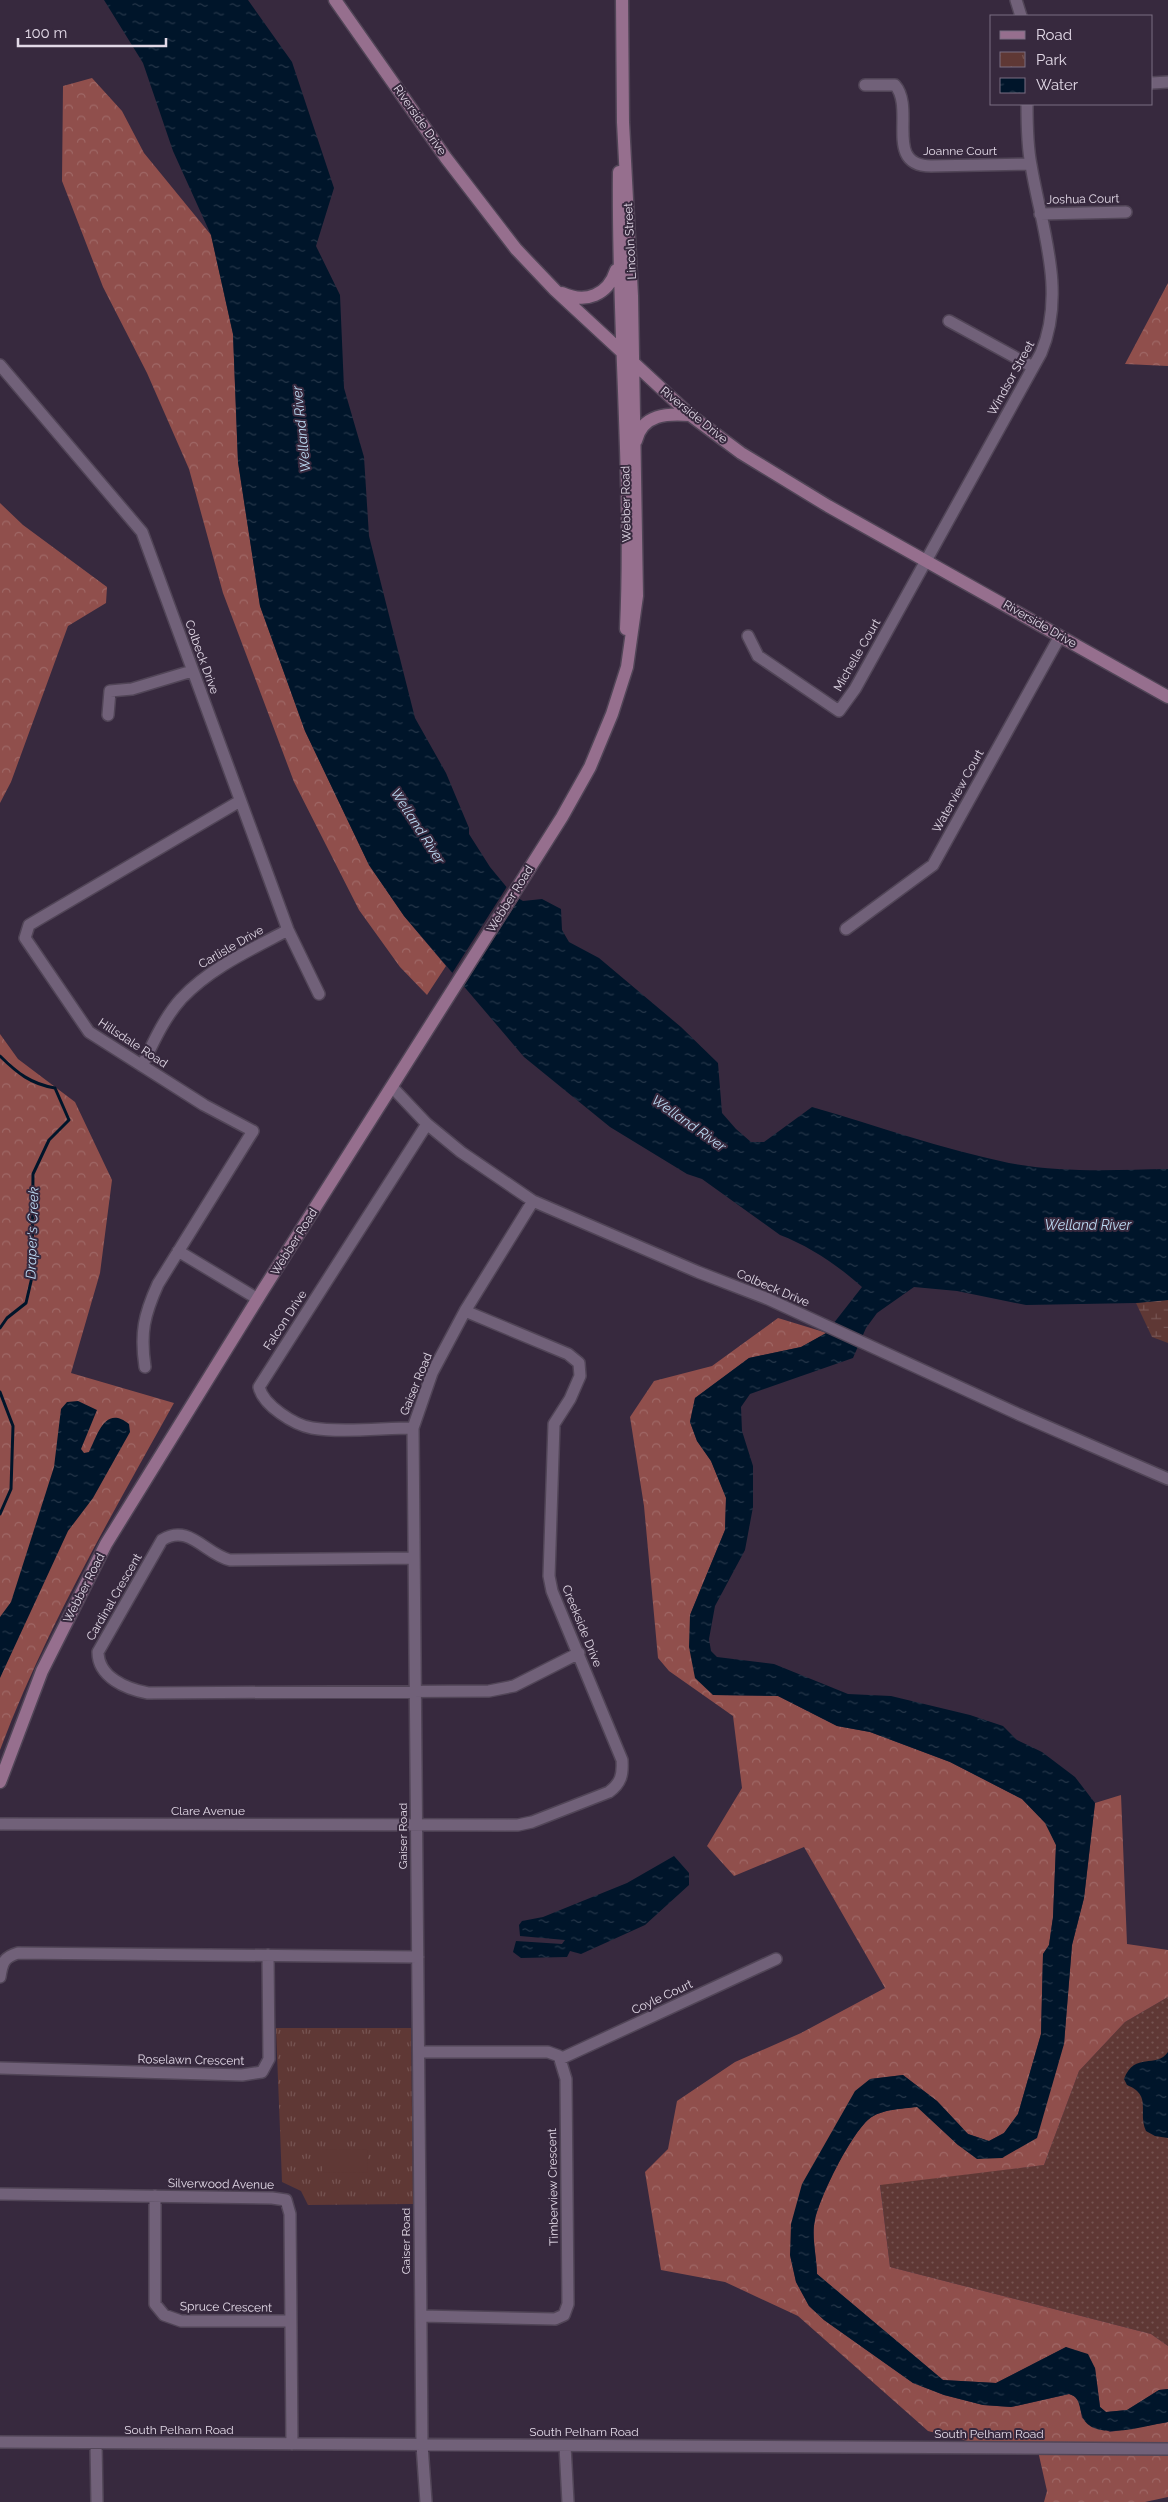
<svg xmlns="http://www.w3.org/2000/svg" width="1168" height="2502" font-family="Raleway,sans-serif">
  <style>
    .grass { fill: url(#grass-dots) }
    .forest { fill: url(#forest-crowns) }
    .wetland { fill: url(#wetland-marsh) }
    .park { fill: url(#park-tufts) }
    .garden { fill: #5f3835 }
    .water { fill: url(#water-ripples) }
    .pier { fill: #37293e }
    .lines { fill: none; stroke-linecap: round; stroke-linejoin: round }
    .stream { stroke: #00152a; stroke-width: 3 }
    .street-casing { stroke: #514557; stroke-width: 14 }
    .secondary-casing { stroke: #514557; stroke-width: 15 }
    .street { stroke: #716179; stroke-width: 11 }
    .secondary { stroke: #966f8e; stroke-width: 12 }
    .labels { text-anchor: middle; stroke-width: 4; stroke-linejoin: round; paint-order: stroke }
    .street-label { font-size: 12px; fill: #e2d9e7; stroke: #37293e }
    .water-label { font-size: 14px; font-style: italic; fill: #bbd9f2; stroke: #37293e }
  </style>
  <defs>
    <pattern id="grass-dots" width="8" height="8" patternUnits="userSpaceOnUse" patternTransform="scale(1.25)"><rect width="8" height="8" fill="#5f3835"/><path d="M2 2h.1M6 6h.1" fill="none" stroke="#765452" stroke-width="1.8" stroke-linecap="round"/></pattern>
    <pattern id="forest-crowns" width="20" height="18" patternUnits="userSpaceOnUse" patternTransform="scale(1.25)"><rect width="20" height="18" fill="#904f4c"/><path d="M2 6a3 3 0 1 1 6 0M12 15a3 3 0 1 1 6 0" fill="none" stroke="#9f6866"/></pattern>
    <pattern id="wetland-marsh" width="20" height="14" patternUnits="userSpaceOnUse" patternTransform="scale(1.25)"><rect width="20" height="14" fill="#5f3835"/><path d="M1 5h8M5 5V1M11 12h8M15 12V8" fill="none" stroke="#765452"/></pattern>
    <pattern id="park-tufts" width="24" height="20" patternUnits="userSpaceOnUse" patternTransform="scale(1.25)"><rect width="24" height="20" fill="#5f3835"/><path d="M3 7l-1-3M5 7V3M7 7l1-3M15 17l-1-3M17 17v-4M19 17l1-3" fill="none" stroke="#765452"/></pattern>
    <pattern id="water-ripples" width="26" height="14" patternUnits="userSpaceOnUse" patternTransform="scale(1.25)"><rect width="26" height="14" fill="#00152a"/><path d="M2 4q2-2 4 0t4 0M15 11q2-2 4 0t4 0" fill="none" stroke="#253649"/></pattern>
  </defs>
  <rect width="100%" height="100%" fill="#37293e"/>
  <path class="grass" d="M1168,1997V2346L1151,2334L890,2267L880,2184L1044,2165L1079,2071L1125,2022Z"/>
  <path class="forest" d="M92,78L122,111L144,153L211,235L233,334L238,462L260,606L305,731L369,865L404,916L446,966L427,995L400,967L359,910L294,782L223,593L189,469L147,373L103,287L62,181L63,86Z
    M1168,283V366L1125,364Z
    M0,503L23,525L107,587L106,603L68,626L11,782L0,803Z
    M0,1034L18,1059L75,1102L112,1180L100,1273L71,1373L174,1403C111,1516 46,1628 0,1750Z
    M778,1318L827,1333L801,1347L749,1358L695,1398L690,1422L697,1441L711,1461L726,1497L725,1530L690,1615L713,1695L778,1696L837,1726L870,1732L950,1762L1022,1799L1046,1823L1056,1845L1053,1917L1049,1945L1043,1954L1041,2034L1018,2114L1004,2133L989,2141L968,2134L937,2101L903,2075L870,2079L790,2255L796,2282L809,2306L824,2320L913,2383L944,2395L983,2405L1011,2407L1069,2394C1081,2397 1080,2408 1082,2418L1110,2432L1168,2422V2497L1145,2502H1044L1047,2491L1038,2451L1003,2450L928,2431L798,2316L725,2282L661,2270L645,2172L668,2149L677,2101L735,2062L801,2033L885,1988L804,1847L734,1876L707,1846L742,1788L733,1716L669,1671L658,1658L644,1506L630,1417L654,1381L712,1366Z
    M1121,1795L1127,1944L1168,1950V1997L1125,2022L1079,2071L1044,2165L880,2185L890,2267L1151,2334L1168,2346V2389L1159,2390L1127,2410L1106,2412L1100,2407L1095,2368L1066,2347L996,2383L943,2380L817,2274C817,2258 811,2236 815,2220C820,2196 851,2134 869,2119C881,2109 903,2109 917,2106L958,2145L1003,2158L1064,2044L1072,1945L1084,1898L1095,1803Z"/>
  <path class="wetland" d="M1168,1300V1343L1152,1337L1136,1303Z"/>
  <path class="park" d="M276,2028H411L413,2204L308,2205L301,2191L282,2182Z"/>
  <path class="garden" d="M322,2149L368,2150L367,2173L322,2172Z"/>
  <path class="water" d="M104,0H248L292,62L334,188L316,246L340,295L344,388L364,457L369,536L415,718L446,773L469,828V834L490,867L513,895L523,901L542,899L561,909L562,930L569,942L599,958L681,1027L718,1063L722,1113L736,1129L751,1142H764L812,1107C878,1126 942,1149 1009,1163C1061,1173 1116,1170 1168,1169V1300L1136,1303L1026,1305L957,1291L914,1287L877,1313L866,1328L853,1358L750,1394L741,1407L742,1431L753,1466V1507L745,1550L715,1606L709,1639L711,1651L717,1657L774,1664L848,1694L891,1696L970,1715L1003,1726L1017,1740L1042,1752L1075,1777L1095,1803L1084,1898L1072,1945L1064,2044L1037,2138L1002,2158L977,2159L958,2145L917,2107C903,2109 881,2109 869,2119C851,2134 820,2196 815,2220C811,2236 817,2258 817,2274L943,2380L996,2383L1066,2347L1088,2354L1095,2368L1100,2407L1106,2412L1127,2410L1159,2390L1168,2389V2422C1148,2425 1090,2444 1082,2415C1079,2406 1080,2397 1069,2394L1011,2407L983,2405L944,2395L913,2383L824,2320L809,2306L796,2282L790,2255L791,2224L802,2184L855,2091L870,2079L903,2075L937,2101L968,2134L989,2141L1004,2133L1018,2114L1041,2034L1043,1954L1049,1945L1053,1917L1056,1845L1045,1823L1022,1799L950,1762L870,1732L837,1726L778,1696L713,1695L695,1678L689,1647L690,1615L725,1530L726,1498L711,1461L697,1441L690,1422L695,1398L749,1358L801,1347L826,1333L862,1287C839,1266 809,1246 780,1235L702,1179L687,1174L610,1127L524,1057L404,916L369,865L305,731L260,606L238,462L233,334L211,235L173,151L143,63Z
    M78,1401L97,1410L81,1449L84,1453L89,1452C98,1434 105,1405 129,1424L130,1432L93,1498L68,1531L0,1678V1617L11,1602L54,1467L61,1409L67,1402Z
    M674,1856L689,1873V1885L645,1925L581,1954L570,1951L567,1957L521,1958L513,1952L516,1941L562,1944L565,1940L520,1936L519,1925L522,1921L543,1917L627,1883Z
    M1168,2052V2138L1155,2136L1146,2131C1137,2111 1153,2096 1127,2085L1124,2079C1135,2051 1156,2069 1168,2052Z"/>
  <path class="pier" d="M508,885L521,896L462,989L451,975Z"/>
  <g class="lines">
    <path class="stream" d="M0,1056C17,1073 31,1084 55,1088L69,1120L49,1140L33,1174L32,1277L26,1303L7,1318L0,1328
      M0,1392L13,1426L11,1489L0,1514"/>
    <g class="street-casing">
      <path id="street" d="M1016,0L1021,16
        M1152,83L1168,82
        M865,85H895C916,109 883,166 931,166L1030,164
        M1040,214L1126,212
        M949,321L1033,367
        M0,365L142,532L288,930L319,994
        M748,636L758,656L839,711L855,689L1041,353C1067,292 1041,226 1031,165C1027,145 1027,124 1027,104
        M108,715L110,691L132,689L192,671
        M846,929L933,865L1060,636
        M142,1066C153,1043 164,1018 181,999C210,968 250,950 288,930
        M392,1087L427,1124L461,1152L533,1201L698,1272L768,1299L1018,1414L1168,1479
        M178,1251L258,1299
        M145,1367C140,1333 144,1315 158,1284L253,1131L204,1105L89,1032L25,938L29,925L39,919L240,801
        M413,1428C383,1428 341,1433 312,1428C294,1425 263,1405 259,1387L427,1124
        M414,1558L230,1560C205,1554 189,1523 162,1540L98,1652C98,1677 126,1689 148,1693L489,1691L514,1686L579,1653
        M0,1824L518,1825L532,1822L609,1792C621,1783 623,1775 622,1760L552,1591L549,1576L554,1424L570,1399L580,1376L579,1363L568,1354L465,1311
        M0,1977C2,1963 4,1957 18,1953L418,1957
        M419,2052H548L559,2056L566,2079L568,2304L564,2315L555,2319L421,2316
        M560,2059L776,1959
        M0,2068L242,2075L262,2072L269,2059L268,1955
        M0,2194L272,2198L286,2200L290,2214L292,2444
        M155,2196V2304L164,2315L181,2321H291
        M0,2442L1168,2449
        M96,2443L97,2502
        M565,2446L568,2502
        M426,2502L422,2445L413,1428L432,1373L465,1311L533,1201"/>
    </g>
    <g class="secondary-casing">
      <path id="secondary" d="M335,0L446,158L516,249L555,290L690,415L741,453L828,506L1168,697
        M619,172C617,324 633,477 626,629
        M562,293C586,304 608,295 616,270
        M636,441C642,414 668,413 690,415
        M0,1782L42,1671L106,1544L263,1290L562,817L590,767L612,714L627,667L637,596L632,296L623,122L622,0"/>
    </g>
    <use href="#street" class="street"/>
    <use href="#secondary" class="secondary"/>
  </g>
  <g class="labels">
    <g class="street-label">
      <text transform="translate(420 120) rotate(55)" y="4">Riverside Drive</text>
      <text x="960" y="155">Joanne Court</text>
      <text transform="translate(1083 199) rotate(-1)" y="4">Joshua Court</text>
      <text transform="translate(630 241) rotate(-93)" y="4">Lincoln Street</text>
      <text transform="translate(1011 378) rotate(-61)" y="4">Windsor Street</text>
      <text transform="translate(694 415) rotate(39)" y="4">Riverside Drive</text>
      <text transform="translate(626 504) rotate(-91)" y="4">Webber Road</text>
      <text transform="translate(1040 624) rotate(30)" y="4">Riverside Drive</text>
      <text transform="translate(857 655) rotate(-60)" y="4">Michelle Court</text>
      <text transform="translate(202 657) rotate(70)" y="4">Colbeck Drive</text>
      <text transform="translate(958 791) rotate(-61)" y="4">Waterview Court</text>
      <text transform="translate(510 899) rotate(-58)" y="4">Webber Road</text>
      <text transform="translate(231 947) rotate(-30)" y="4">Carlisle Drive</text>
      <text transform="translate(133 1043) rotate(33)" y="4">Hillsdale Road</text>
      <text transform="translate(294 1242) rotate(-58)" y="4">Webber Road</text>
      <text transform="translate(773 1288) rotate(23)" y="4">Colbeck Drive</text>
      <text transform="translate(285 1320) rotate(-57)" y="4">Falcon Drive</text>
      <text transform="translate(416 1384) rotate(-68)" y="4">Gaiser Road</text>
      <text transform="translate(84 1588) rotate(-63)" y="4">Webber Road</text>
      <text transform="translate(114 1597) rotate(-60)" y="4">Cardinal Crescent</text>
      <text transform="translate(582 1626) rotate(68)" y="4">Creekside Drive</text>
      <text x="208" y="1815">Clare Avenue</text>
      <text transform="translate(403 1836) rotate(-90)" y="4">Gaiser Road</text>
      <text transform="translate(662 1997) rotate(-25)" y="4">Coyle Court</text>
      <text transform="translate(191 2060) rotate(1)" y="4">Roselawn Crescent</text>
      <text transform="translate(221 2184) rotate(1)" y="4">Silverwood Avenue</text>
      <text transform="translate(553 2187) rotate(-91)" y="4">Timberview Crescent</text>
      <text transform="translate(406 2241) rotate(-90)" y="4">Gaiser Road</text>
      <text transform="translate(226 2307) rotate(1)" y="4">Spruce Crescent</text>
      <text x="179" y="2434">South Pelham Road</text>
      <text x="584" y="2436">South Pelham Road</text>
      <text x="989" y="2438">South Pelham Road</text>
    </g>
    <g class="water-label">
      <text transform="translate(301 429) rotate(-96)" y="5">Welland River</text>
      <text transform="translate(418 826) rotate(57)" y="5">Welland River</text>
      <text transform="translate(689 1123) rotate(35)" y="5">Welland River</text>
      <text x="1088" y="1230">Welland River</text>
      <text transform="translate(32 1233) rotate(-88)" y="5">Draper's Creek</text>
    </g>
  </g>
  <rect x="990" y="15" width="162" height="90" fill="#37293e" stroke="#7b6f82"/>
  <rect x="1000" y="31" width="25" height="8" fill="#966f8e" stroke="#7b6f82"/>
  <text x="1036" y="40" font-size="15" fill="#e2d9e7">Road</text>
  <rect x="1000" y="52" width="25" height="15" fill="url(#park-tufts)" stroke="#7b6f82"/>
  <text x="1036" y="65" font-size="15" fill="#e2d9e7">Park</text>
  <rect x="1000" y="78" width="25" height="15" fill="url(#water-ripples)" stroke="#7b6f82"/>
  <text x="1036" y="90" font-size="15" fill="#e2d9e7">Water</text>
  <path d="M18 38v8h148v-8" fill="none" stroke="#e2d9e7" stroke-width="2.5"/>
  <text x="25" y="38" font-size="15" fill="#e2d9e7" stroke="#37293e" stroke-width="4" paint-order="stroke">100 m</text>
</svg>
